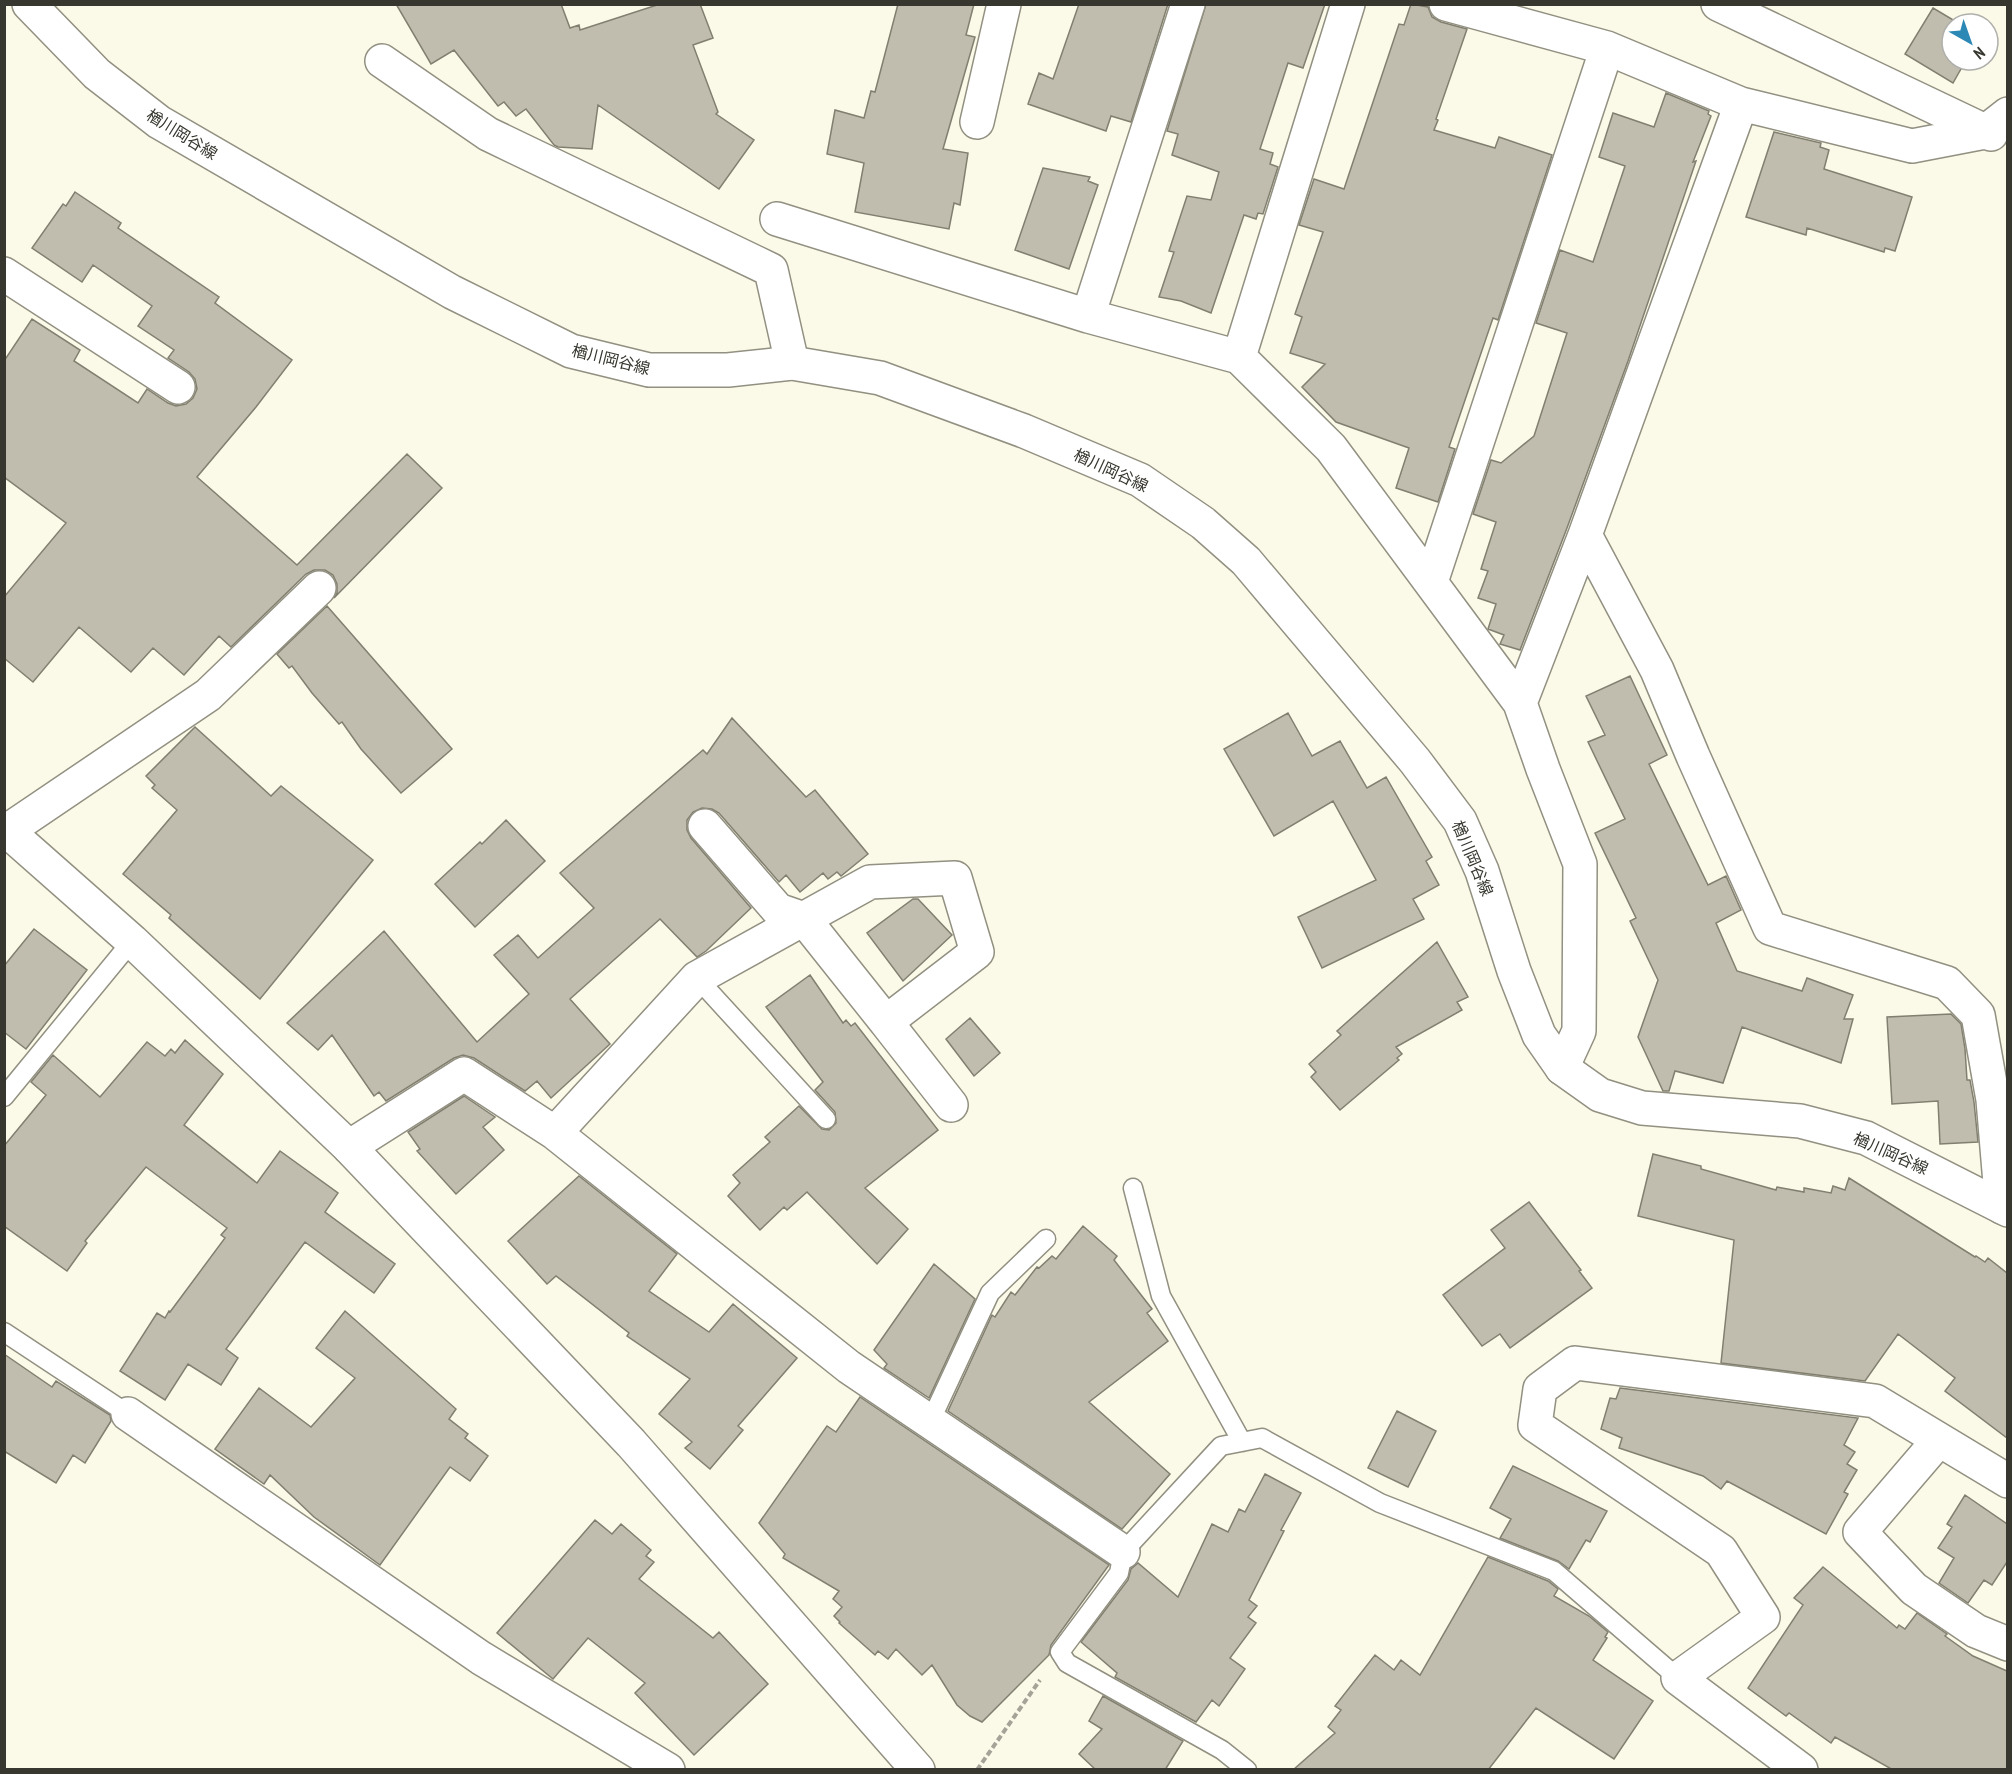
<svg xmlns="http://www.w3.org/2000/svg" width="2012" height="1774" font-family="'PT Sans Narrow','Noto Sans JP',sans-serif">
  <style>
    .building { fill: #c0bdae; stroke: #817f70; stroke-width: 1.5 }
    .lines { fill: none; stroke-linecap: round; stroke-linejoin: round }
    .service-casing { stroke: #929081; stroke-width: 21 }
    .minor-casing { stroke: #929081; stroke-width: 36 }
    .tertiary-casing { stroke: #929081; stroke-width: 36 }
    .secondary-casing { stroke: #929081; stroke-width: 36 }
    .path { stroke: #a5a397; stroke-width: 4; stroke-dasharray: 6 3; stroke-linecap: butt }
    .service { stroke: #fff; stroke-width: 18 }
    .minor { stroke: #fff; stroke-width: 33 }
    .tertiary { stroke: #fff; stroke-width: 33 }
    .secondary { stroke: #fff; stroke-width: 33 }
    .labels { text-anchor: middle; stroke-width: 5; stroke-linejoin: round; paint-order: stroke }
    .street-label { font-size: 16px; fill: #37362f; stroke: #fff }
  </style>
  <rect width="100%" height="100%" fill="#fbf9e8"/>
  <path class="building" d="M396,4H561L570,28L579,25L580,30L660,4H700L713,38L693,45L718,112L716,114L754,140L719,189L598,105L592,149L558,147L554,145L526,109L516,116L504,102L498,106L454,50L431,64Z
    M898,4H974L966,35L975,37L943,149L968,153L960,205L954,203L949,229L855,212L864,163L827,154L835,110L864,118L871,91L875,92Z
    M1079,4H1168L1131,122L1111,116L1106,131L1028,104L1039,73L1053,79Z
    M1206,4H1325L1303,68L1288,63L1260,149L1273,153L1270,164L1278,167L1263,214L1258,213L1256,219L1244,215L1211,313L1181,301L1159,297L1174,252L1169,251L1187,196L1211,200L1219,172L1172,155L1178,134L1167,131Z
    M1411,4L1428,7L1432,17L1441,22L1467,29L1436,119L1438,120L1434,130L1495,148L1499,137L1552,155L1498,320L1493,318L1449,447L1455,449L1438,502L1396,488L1409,448L1336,422L1302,387L1325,364L1290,353L1302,317L1295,314L1323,232L1299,225L1314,179L1344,189L1399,24L1404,25Z
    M1933,8L1960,24H1952V60H1966L1953,83L1905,54Z
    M1666,93L1709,111L1708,114L1711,116L1693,162L1696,161L1628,361L1567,528L1520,650L1500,644L1504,635L1488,629L1496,604L1478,598L1488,571L1481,569L1496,522L1473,514L1491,460L1501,463L1534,436L1567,333L1536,323L1560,250L1593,262L1625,166L1599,157L1613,113L1654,127Z
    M1774,132L1821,143L1820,147L1829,150L1824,169L1912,197L1895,251L1885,248L1884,252L1807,228L1806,235L1746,217Z
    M1043,168L1090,177L1088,181L1098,185L1069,269L1015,250Z
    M75,192L121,223L118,228L219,297L215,303L292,360L256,407L197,477L297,565L407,454L442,488L334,598L337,593V584L333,575L325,570H314L306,574L231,647L219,636L184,675L153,648L131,672L79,627L33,682L4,658V597L66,523L4,477V361L32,319L80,350L74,361L138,403L147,389L168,403L176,406L186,404L193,398L197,389L195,379L189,372L168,358L174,350L138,326L152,306L93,265L82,282L32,248L63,204L66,206Z
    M327,606L452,749L401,793L361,749L342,722L339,724L312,693L292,666L289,668L277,654Z
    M1630,676L1667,755L1649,764L1708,885L1726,876L1741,910L1716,923L1737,971L1802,991L1807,978L1853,995L1844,1019H1853L1841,1063L1742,1027L1723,1083L1675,1071L1669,1091H1663L1638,1037L1658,980L1630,921L1636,918L1595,833L1625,819L1588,742L1605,735L1586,696Z
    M1288,713L1312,756L1340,741L1367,788L1386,777L1432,857L1426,861L1439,885L1413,899L1424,919L1322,968L1298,917L1376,880L1333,801L1274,836L1224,749Z
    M732,718L806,797L815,790L868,854L841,876L837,872L828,879L823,873L800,892L786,875L779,882L719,813L712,809L702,808L693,812L687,820V830L691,838L751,908L706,951L697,957L660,919L570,999L610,1044L551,1098L537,1081L525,1091L474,1058L463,1055L454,1058L386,1101L379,1092L374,1096L332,1035L318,1050L287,1023L384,931L477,1042L529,994L494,955L518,935L538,958L594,908L560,873L703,750L707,754Z
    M195,727L271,796L281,786L373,860L260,999L169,918L171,915L123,874L177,810L152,788L155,785L146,776Z
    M506,820L545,861L475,927L435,884L480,842L482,844Z
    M913,899H918L952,935L903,981L867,933Z
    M34,929L87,970L26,1049L4,1032V966Z
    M1437,942L1468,997L1457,1002L1462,1010L1396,1047L1402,1054L1397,1058L1399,1060L1340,1110L1311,1077L1316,1072L1309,1064L1341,1035L1337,1031Z
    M810,975L843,1023L846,1020L851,1026L855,1023L938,1130L865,1188L908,1229L877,1264L807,1192L787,1210L784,1207L760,1230L728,1196L740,1183L733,1175L770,1142L765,1137L799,1106L822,1129L829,1130L836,1123L835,1112L815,1090L823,1082L766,1007Z
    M1951,1014L1961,1024L1965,1049L1967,1080H1970L1974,1102L1978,1142L1940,1144L1938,1101L1892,1104L1887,1017Z
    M970,1018L1000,1053L974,1076L946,1039Z
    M185,1040L223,1074L184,1125L257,1183L280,1151L338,1193L325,1212L395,1264L374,1293L305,1242L226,1349L238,1358L221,1385L188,1364L165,1400L120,1371L157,1313L165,1318L169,1311L170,1312L225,1238L221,1235L227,1228L146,1167L85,1241L87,1243L67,1271L4,1226V1146L46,1095L31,1082L53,1055L100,1097L147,1042L165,1056L171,1049L175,1053Z
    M464,1096L495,1117L483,1127L504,1150L456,1194L417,1151L420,1149L408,1132Z
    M1653,1154L1701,1166V1169L1776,1190L1777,1187L1804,1192V1188L1831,1193L1833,1186L1845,1190L1849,1178L1975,1257L1976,1256L1985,1262L1988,1258L2007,1273V1438L1945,1391L1955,1378L1898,1334L1865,1381L1721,1363L1734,1240L1638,1216Z
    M579,1176L677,1254L649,1291L709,1332L733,1304L797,1358L738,1426L743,1430L710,1469L685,1448L692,1442L659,1414L690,1379L627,1336L629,1333L556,1276L547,1284L508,1241Z
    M1529,1202L1581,1270L1579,1271L1592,1288L1510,1348L1500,1334L1482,1346L1443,1295L1505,1248L1491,1230Z
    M1083,1226L1117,1256L1114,1260L1152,1309L1147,1313L1168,1341L1089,1402L1170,1474L1122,1529L948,1411L992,1315L995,1317L1011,1292L1015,1295L1037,1267L1039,1268L1052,1256L1056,1259Z
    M934,1264L975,1299L929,1398L884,1368L887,1364L874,1350Z
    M345,1311L456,1409L449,1419L468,1434L465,1438L488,1456L470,1481L450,1467L380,1565L314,1517L270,1475L264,1484L215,1449L259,1388L311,1427L355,1378L316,1348Z
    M4,1354L52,1387L56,1381L110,1415L111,1421L85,1463L73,1455L56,1483L4,1451Z
    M1620,1388L1858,1418L1844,1445L1855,1452L1847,1464L1857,1470L1844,1492L1848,1494L1826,1534L1727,1481L1721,1489L1703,1476L1619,1448L1622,1438L1601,1429L1610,1398L1616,1399Z
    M860,1397L1109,1565L1051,1645L1049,1655L982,1722L970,1716L957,1705L932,1665L922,1675L896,1649L888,1659L878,1651L875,1655L839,1623L840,1622L834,1616L842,1607L833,1599L839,1591L783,1558L785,1554L759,1523L827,1426L836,1432Z
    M1397,1411L1436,1431L1408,1487L1368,1468Z
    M1513,1466L1607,1511L1590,1542L1586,1540L1569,1569L1558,1561L1500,1538L1511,1519L1490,1508Z
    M1265,1474L1301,1493L1281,1530L1284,1531L1249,1600L1257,1606L1248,1617L1256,1623L1230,1658L1245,1669L1219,1706L1212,1700L1196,1722L1115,1677L1117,1673L1081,1642L1128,1580L1131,1569L1138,1563L1178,1597L1212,1524L1228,1532L1239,1509L1245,1512Z
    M1965,1495L2007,1524V1562L1992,1585L1984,1580L1968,1603L1939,1583L1954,1558L1938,1548L1952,1527L1947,1524Z
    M595,1520L612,1534L621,1524L651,1550L646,1556L654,1562L639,1579L713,1638L719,1632L768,1684L694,1755L635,1693L645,1683L588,1638L553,1679L497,1633Z
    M1488,1557L1548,1581L1558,1589L1554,1596L1589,1616L1608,1632L1605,1637L1607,1638L1593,1660L1653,1701L1614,1759L1536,1708L1488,1770H1293L1335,1733L1328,1727L1341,1710L1335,1706L1375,1655L1394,1670L1401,1660L1420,1675Z
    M1823,1567L1897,1628L1899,1625L1905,1629L1917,1613L1947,1634L1945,1636L1973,1656L2007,1671V1770H1893L1835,1737L1831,1743L1789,1713L1786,1716L1748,1688L1803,1605L1794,1598Z
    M1103,1696L1183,1741L1165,1770H1096L1079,1754L1102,1729L1089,1721Z"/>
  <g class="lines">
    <g class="service-casing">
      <path id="service" d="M697,978L826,1119
        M4,1097L132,941
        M1133,1188L1161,1296L1242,1442
        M4,1332L128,1414
        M930,1422L990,1293L1046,1239
        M1247,1770L1222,1750L1067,1663L1060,1652L1119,1573L1123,1552L1221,1446L1262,1438L1380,1503L1554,1571L1678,1678"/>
    </g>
    <g class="minor-casing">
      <path id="minor" d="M1188,4L1088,316L1239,357L1331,448L1520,703L1543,769L1580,864L1579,1031L1562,1068
        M1446,4L1607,48L1741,104L1912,146L1985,132L2008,114
        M1718,4L1991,134
        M382,61L488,134L771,270L792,363
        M977,122L1004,4
        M777,219L1088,316
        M4,274L178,387
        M1239,357L1348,4
        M1585,535L1657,670L1693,756L1770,928L1947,983L1978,1015L1993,1100L2002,1207
        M1431,582L1607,48
        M1520,703L1585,535L1741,104
        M7,831L208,695L319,588
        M886,1022L951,1105
        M555,1133L697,978L870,882L955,878L977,952L886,1022L804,919L778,910L705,826
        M349,1147L464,1074L555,1133L849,1367L1123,1552
        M128,1414L481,1658L668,1770
        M1938,1441L1860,1532L1914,1589L1976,1631L2008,1644
        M1801,1770L1678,1678L1763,1617L1721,1551L1535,1425L1540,1389L1575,1363L1875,1401L2008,1481"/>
    </g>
    <g class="tertiary-casing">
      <path id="tertiary" d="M4,828L132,941L349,1147L631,1443L918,1770"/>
    </g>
    <g class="secondary-casing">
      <path id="secondary" d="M29,4L97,74L159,122L452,292L571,351L649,370H728L792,363L880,378L1024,431L1140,480L1203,523L1246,561L1415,761L1460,821L1482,871L1514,971L1539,1035L1562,1068L1600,1095L1642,1108L1800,1121L1866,1138L2008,1210"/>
    </g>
    <path class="path" d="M977,1770L1040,1680"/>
    <use href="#service" class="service"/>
    <use href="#minor" class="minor"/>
    <use href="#tertiary" class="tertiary"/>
    <use href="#secondary" class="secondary"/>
  </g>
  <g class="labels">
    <g class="street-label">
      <text transform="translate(182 134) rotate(32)" y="6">楢川岡谷線</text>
      <text transform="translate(611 359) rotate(14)" y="6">楢川岡谷線</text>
      <text transform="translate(1111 470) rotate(25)" y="6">楢川岡谷線</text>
      <text transform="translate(1473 858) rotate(67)" y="6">楢川岡谷線</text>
      <text transform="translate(1891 1153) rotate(24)" y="6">楢川岡谷線</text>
    </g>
  </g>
  <rect width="2012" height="1774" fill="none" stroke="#37362f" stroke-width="12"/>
  <g transform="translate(1970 42) rotate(140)"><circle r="28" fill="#ffffff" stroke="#afafac" stroke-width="1.5"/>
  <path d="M0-4.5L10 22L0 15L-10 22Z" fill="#2c88b5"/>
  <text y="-9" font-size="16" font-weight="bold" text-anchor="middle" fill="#37362f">N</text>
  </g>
</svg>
